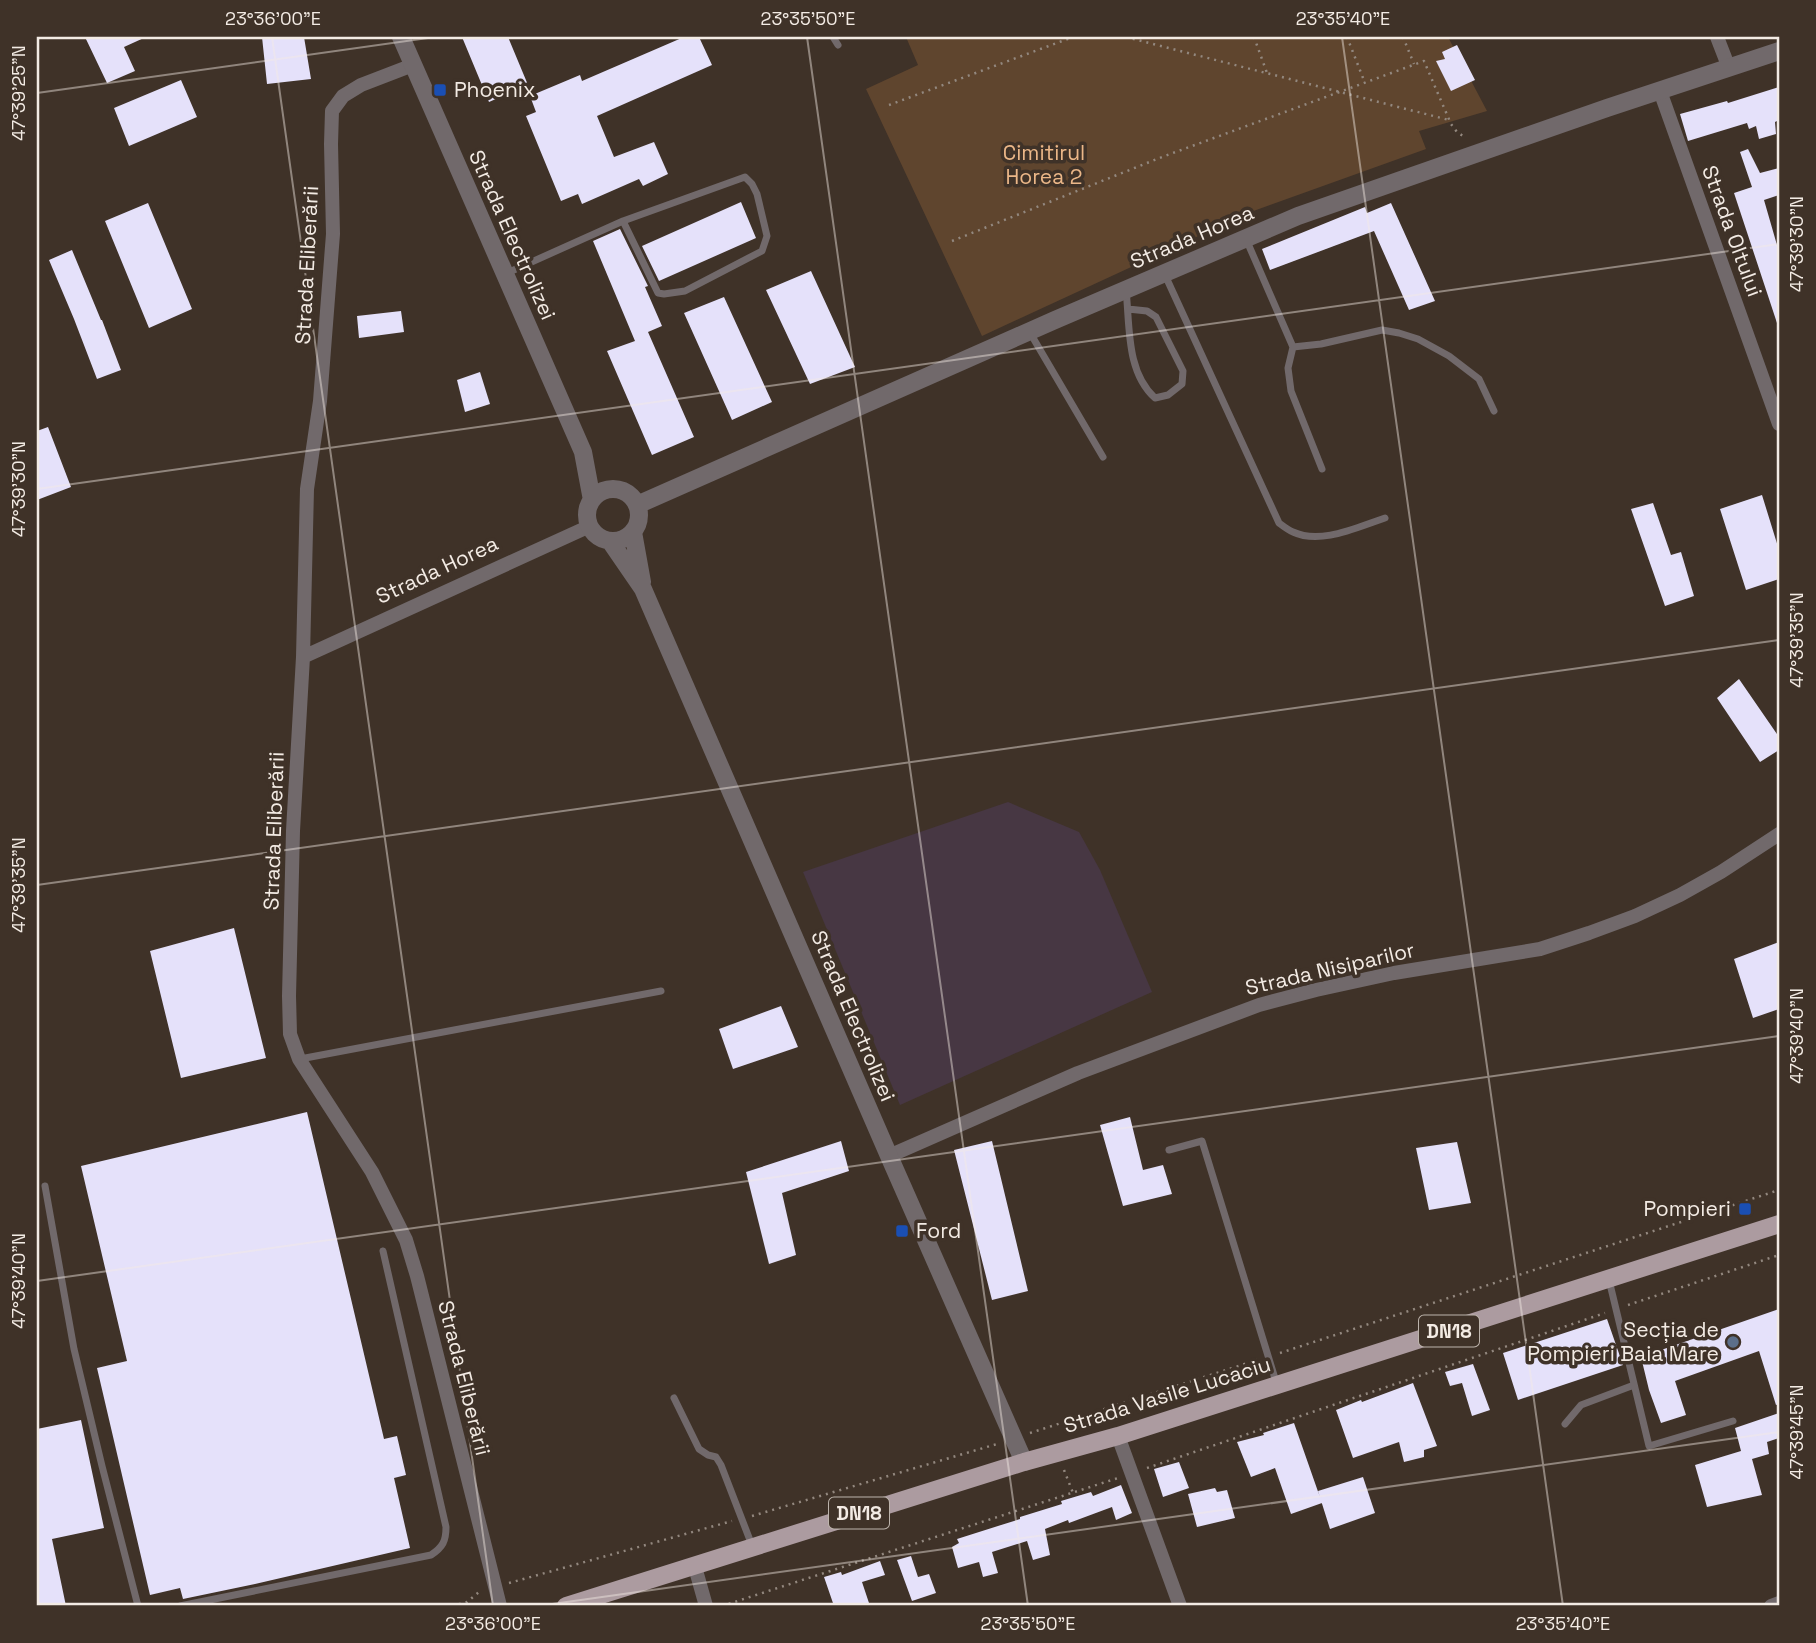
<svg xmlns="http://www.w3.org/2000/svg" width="1816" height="1643" font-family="'Space Grotesk',sans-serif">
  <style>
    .industrial { fill: #473743 }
    .green { fill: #5f452e }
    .building { fill: #e5e1fa }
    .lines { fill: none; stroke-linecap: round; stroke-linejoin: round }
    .path { stroke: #93887f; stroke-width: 2.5; stroke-dasharray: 2 5; stroke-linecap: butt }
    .service { stroke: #71696b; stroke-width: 7 }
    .minor { stroke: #71696b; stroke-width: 14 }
    .tertiary { stroke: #71696b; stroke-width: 18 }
    .primary { stroke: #ac9ba0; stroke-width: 18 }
    .ticks { fill: none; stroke: #f3ebe4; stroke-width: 2; stroke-opacity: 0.45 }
    .transit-dot { fill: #1a4fb4; stroke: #3f3228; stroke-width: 2.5 }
    .service-dot { fill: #5c6f8a; stroke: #3f3228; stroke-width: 2.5 }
    .labels { text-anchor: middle; stroke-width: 7; stroke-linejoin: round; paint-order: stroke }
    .shield { fill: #3f3228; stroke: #bdb4ac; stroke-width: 2 }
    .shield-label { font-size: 19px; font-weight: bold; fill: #f3ebe4 }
    .poi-label { font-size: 21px; fill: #f3ebe4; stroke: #3f3228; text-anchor: start }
    .park-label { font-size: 21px; fill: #ebb788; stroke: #3f3228 }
    .street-label { font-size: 21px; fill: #f3ebe4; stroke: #3f3228 }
    .neatline { fill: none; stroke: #f3ebe4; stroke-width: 2.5 }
    .ticks-label { font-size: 18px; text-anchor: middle; fill: #f3ebe4 }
  </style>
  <rect width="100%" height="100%" fill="#3f3228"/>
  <path class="industrial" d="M1008,802L1079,832L1100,870L1152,992L900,1105L803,872Z"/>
  <path class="green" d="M906,37H1448L1487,111L1419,131L1426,149L1248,213L982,336L866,89L918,65Z"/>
  <path class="building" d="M85,37H146L124,47L135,71L107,83Z
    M262,37H304L311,79L267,84Z
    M462,37H508L528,85L489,102Z
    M684,37H699L712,65L597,116L614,157L654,142L668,174L643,186L639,179L582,204L578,194L561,201L526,116L536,112L530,96L580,75L582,81Z
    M1457,45L1475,80L1451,91L1436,61L1445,59L1442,52Z
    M181,80L197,117L129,146L114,108Z
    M1779,87V120L1775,122L1776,134L1759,139L1756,126L1749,129L1747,123L1688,141L1680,114L1727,101L1728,103Z
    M1748,149L1760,173L1779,168V195L1764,200L1779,252V323H1777L1734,193L1752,187L1740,152Z
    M741,202L756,238L659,281L642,246Z
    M148,203L192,309L149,328L105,221Z
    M1391,203L1435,301L1409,310L1374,231L1270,270L1262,249L1365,207L1367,213Z
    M620,229L648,286L645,287L662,326L648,332L694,437L652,455L607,351L635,341L593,241Z
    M72,250L101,320H102L121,370L97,379L74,319L49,260Z
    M811,271L855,367L810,384L766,290Z
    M724,297L772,402L732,420L684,313Z
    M401,311L404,332L359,338L357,316Z
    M480,372L490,404L465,412L457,380Z
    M48,427L71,487L37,500V431Z
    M1762,495L1779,550V579L1746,590L1720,509Z
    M1653,503L1671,555L1681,552L1694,596L1665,606L1631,509Z
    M1739,679L1779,737V750L1760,762L1717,698Z
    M234,928L266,1058L181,1078L150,951Z
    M1779,942V1009L1753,1018L1734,959Z
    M781,1006L798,1047L733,1069L719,1029Z
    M307,1112L384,1439L397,1436L406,1475L394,1478L410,1548L255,1584L183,1599L180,1588L150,1595L97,1368L127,1361L81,1166Z
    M1130,1117L1143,1170L1163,1165L1172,1194L1123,1206L1100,1125Z
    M841,1141L849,1171L782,1193L796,1255L769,1264L746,1172Z
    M992,1141L1028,1291L992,1300L954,1150Z
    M1457,1142L1471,1203L1429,1210L1416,1148Z
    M1779,1309V1404L1776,1405L1759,1351L1675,1381L1686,1415L1661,1423L1649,1390L1641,1357Z
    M1607,1319L1623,1365L1518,1400L1503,1353Z
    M1473,1364L1490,1410L1472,1416L1462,1383L1450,1386L1445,1372Z
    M1413,1383L1437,1446L1424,1450V1457L1404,1462L1399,1442L1353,1458L1336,1410L1361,1400L1362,1402Z
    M1779,1413V1438L1767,1442L1769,1454L1752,1459L1762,1495L1707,1507L1695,1465L1741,1451L1735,1428Z
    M81,1420L104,1528L52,1539L66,1606H37V1429Z
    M1294,1423L1322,1503L1291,1514L1275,1468L1251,1477L1237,1442L1264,1435L1263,1433Z
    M1179,1462L1189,1488L1163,1497L1154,1469Z
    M1363,1477L1375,1513L1330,1529L1318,1491Z
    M1121,1485L1132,1513L1116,1520L1112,1507L1069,1523L1068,1520L1045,1529L1050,1555L1033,1560L1027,1541L992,1552L998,1573L983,1577L979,1562L958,1568L952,1547L959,1543L957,1539L1020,1519V1517L1062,1504L1061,1501L1091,1492L1093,1496Z
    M1215,1488L1217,1492L1227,1490L1235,1518L1197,1527L1188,1494Z
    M911,1556L918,1577L929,1574L936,1593L912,1601L897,1560Z
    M880,1561L885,1575L862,1582L870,1606H834L824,1577L841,1572L842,1575Z"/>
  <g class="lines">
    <path class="path" d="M1126,37L1449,120
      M1254,37L1267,73
      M1347,37L1365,83
      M1403,37L1414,64
      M889,105L1073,37
      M952,241L1162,157L1424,61L1451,124L1457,132L1466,138
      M1628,1305L1779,1255
      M1280,1353L1779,1190
      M1030,1433L1257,1360
      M1147,1468L1605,1313
      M1064,1470L1073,1493
      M752,1516L997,1444
      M509,1583L732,1521
      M452,1606L467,1602L479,1592
      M722,1606L1118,1478"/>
    <path class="service" d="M833,37L838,45
      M1246,239L1293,347L1288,368L1291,391L1322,469
      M507,273L623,221L745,177L752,184L757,194L767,236L762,251L685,291L664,294L658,293L623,221
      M1165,275L1279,523C1283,526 1288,530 1293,532C1321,545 1357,527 1385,518
      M1126,290C1130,326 1126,372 1155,398L1168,395L1182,384L1183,371L1156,317L1147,311L1128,309
      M1029,331L1103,457
      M1293,347L1321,344L1382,330L1399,333L1418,339L1449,356L1479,379L1494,411
      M300,1059L661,991
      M1169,1150L1202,1141L1277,1385
      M45,1186L74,1349L102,1466L138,1606
      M1609,1280L1649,1446L1733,1421
      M674,1398L699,1449L708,1455L716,1457L721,1465L753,1548
      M1565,1424L1581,1405L1634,1385
      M180,1606L431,1555C443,1547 446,1541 446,1527L383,1251"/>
    <path class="minor" d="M1717,37L1729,68
      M413,65L361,85L343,96L332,111L331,144L333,234L320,401L307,489L303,657L293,831L289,996L290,1034L299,1059L372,1172L406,1240L417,1276L500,1606
      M1660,91L1779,424
      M303,657L590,526
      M889,1156L1078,1073L1259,1005L1316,990L1394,973L1540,949L1589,933L1635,916L1680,895L1721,872L1779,834
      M1118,1436L1180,1606
      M695,1567L706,1606
      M1771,1606L1779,1603"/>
    <path class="tertiary" d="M401,37L583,452L592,500
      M587 515a26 26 0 1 1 52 0a26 26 0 1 1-52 0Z
      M637,505L1055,320L1298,216L1607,108L1779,51
      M633,532L642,582
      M610,541L643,589L889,1156L1024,1462"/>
    <path class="primary" d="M566,1606L1024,1462L1118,1436L1779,1224"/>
  </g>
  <path class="ticks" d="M272,37L493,1606M807,37L1028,1606M1342,37L1563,1606M37,93L435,37M37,489L1779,244M37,885L1779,640M37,1281L1779,1036M538,1606L1779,1432"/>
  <g class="transit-dot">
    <rect x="433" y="83" width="14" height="14" rx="3.5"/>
    <rect x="1738" y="1202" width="14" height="14" rx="3.5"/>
    <rect x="895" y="1224" width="14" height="14" rx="3.5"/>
  </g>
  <circle class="service-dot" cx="1733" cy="1342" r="7"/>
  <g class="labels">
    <g class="shield">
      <rect x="1419" y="1315.5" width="60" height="31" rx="5"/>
      <rect x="829" y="1497.5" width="60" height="31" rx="5"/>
    </g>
    <g class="shield-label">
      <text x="1449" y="1338">DN18</text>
      <text x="859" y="1520">DN18</text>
    </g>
    <g class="poi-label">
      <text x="454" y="97">Phoenix</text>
      <text x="1731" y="1216" text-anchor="end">Pompieri</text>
      <text x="916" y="1238">Ford</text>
      <text x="1719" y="1337" text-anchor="end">Secția de<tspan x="1719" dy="24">Pompieri Baia Mare</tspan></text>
    </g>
    <g class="park-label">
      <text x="1044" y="160">Cimitirul<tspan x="1044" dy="24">Horea 2</tspan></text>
    </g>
    <g class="street-label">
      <text transform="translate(1732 231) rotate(70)" y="7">Strada Oltului</text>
      <text transform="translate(512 235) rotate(66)" y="7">Strada Electrolizei</text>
      <text transform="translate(1192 237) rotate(-23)" y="7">Strada Horea</text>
      <text transform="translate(307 265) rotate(-87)" y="7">Strada Eliberării</text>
      <text transform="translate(437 570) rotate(-25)" y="7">Strada Horea</text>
      <text transform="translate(274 831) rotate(-88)" y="7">Strada Eliberării</text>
      <text transform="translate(1330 969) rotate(-13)" y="7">Strada Nisiparilor</text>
      <text transform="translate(853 1016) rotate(67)" y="7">Strada Electrolizei</text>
      <text transform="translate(464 1378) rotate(76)" y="7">Strada Eliberării</text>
      <text transform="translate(1167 1395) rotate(-17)" y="7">Strada Vasile Lucaciu</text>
    </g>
  </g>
  <rect width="1816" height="1643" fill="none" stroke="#3f3228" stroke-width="77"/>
  <rect x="38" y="38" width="1740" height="1566" class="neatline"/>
  <g class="ticks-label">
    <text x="273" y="25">23°36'00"E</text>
    <text x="808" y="25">23°35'50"E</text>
    <text x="1343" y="25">23°35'40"E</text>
    <text transform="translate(19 93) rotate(-90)" y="6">47°39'25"N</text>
    <text transform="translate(1797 244) rotate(-90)" y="6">47°39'30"N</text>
    <text transform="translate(19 489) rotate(-90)" y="6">47°39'30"N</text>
    <text transform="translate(1797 640) rotate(-90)" y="6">47°39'35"N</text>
    <text transform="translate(19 885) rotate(-90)" y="6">47°39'35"N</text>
    <text transform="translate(1797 1036) rotate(-90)" y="6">47°39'40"N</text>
    <text transform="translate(19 1281) rotate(-90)" y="6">47°39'40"N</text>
    <text transform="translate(1797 1432) rotate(-90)" y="6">47°39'45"N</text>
    <text x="493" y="1630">23°36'00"E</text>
    <text x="1028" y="1630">23°35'50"E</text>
    <text x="1563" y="1630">23°35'40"E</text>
  </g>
</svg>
